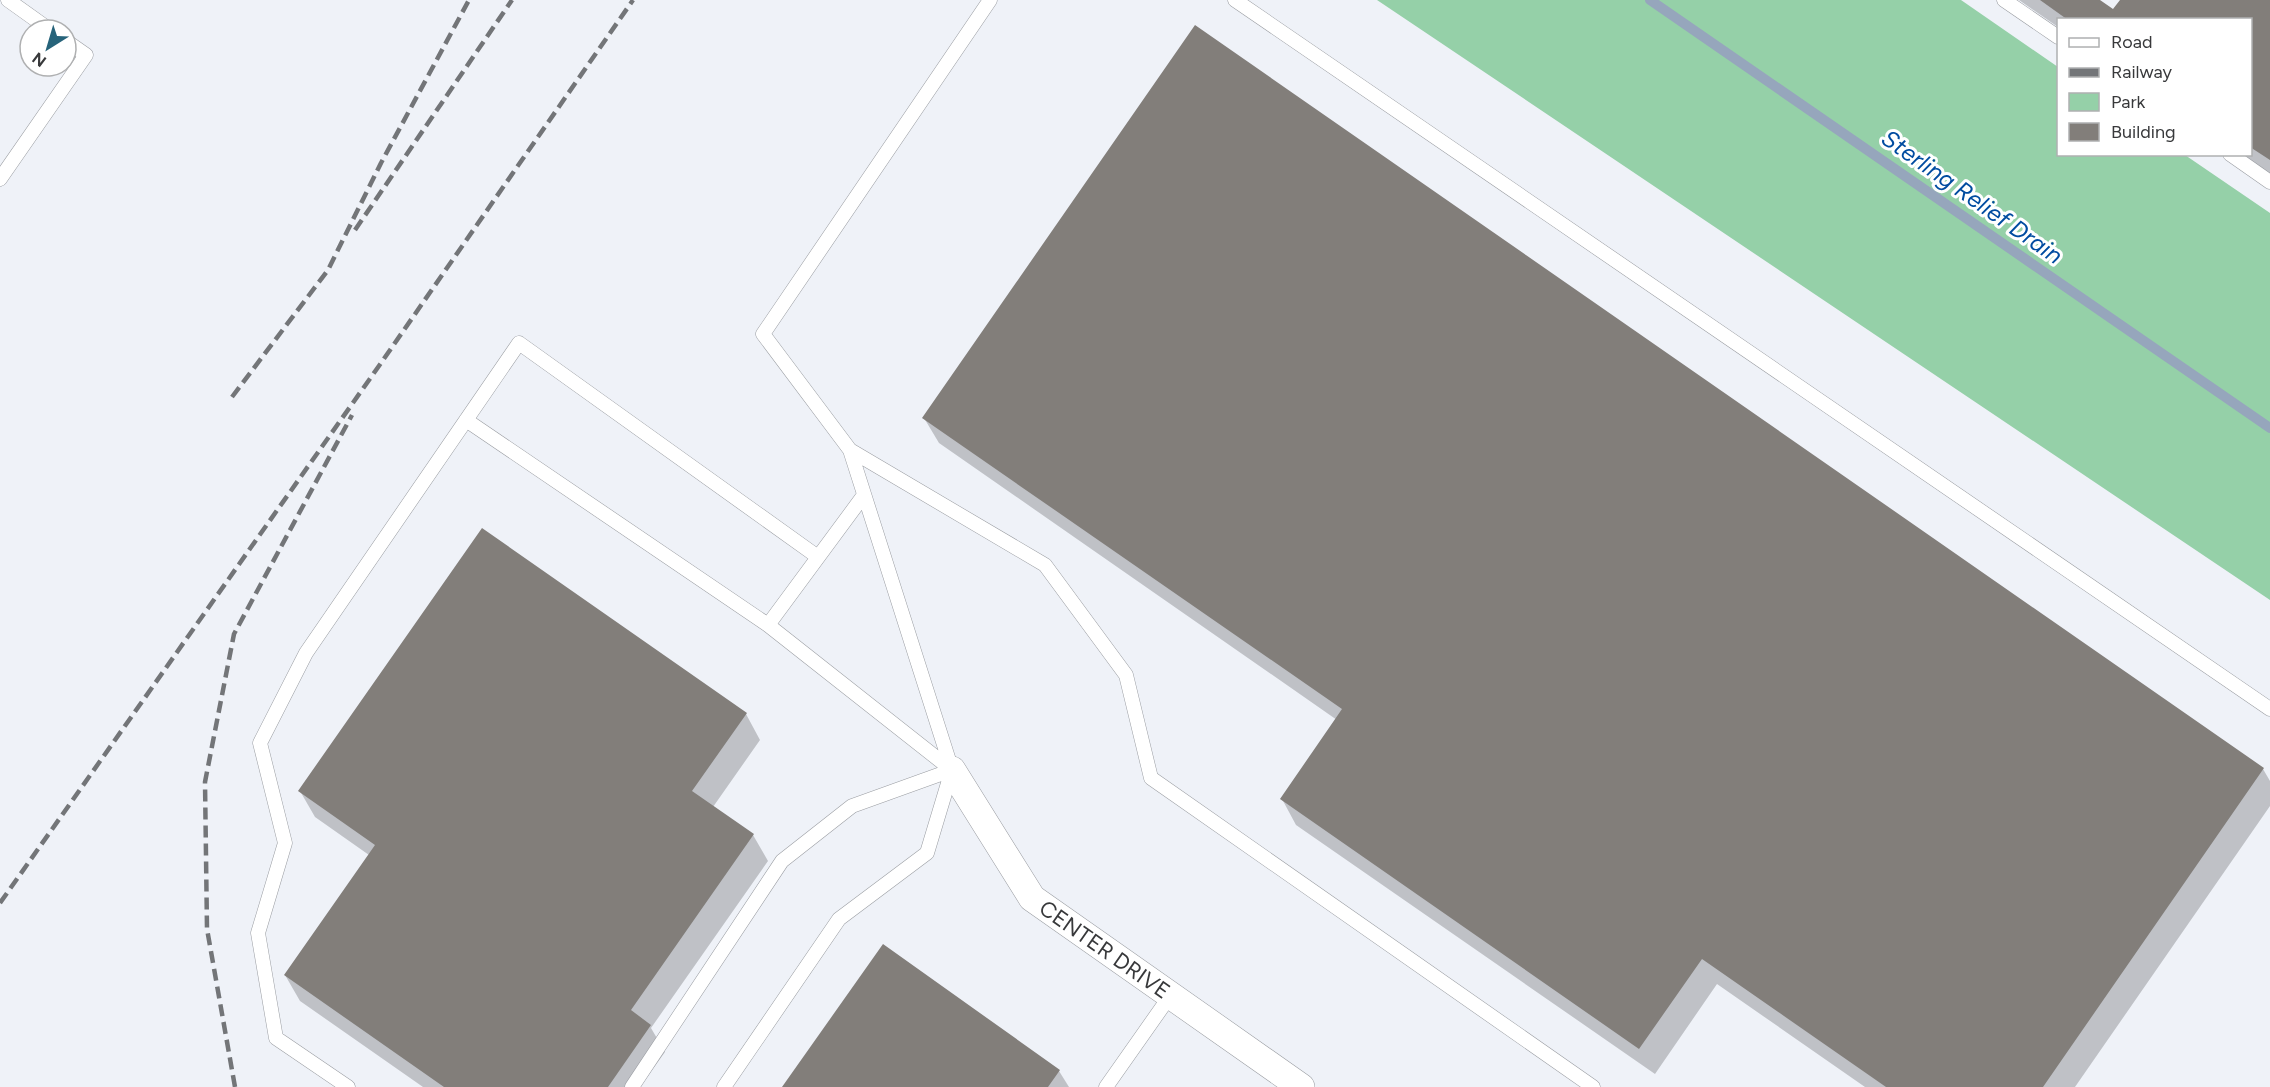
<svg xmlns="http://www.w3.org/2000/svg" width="2270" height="1087" font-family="Figtree,sans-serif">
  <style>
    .green { fill: #95d0a8 }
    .shadow { fill: #0003 }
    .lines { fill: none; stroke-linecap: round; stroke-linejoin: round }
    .stream { stroke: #96a6bc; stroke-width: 10 }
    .building { fill: #827e7a }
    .service-casing { stroke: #9a9da2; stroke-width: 15 }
    .minor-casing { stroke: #9a9da2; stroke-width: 28 }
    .service { stroke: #fff; stroke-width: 14 }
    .minor { stroke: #fff; stroke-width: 27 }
    .rail { stroke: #737578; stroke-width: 4.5; stroke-dasharray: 12 6; stroke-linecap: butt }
    .labels { text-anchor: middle; stroke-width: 6; stroke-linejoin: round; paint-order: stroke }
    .street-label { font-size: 22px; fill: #38393b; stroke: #fff }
    .water-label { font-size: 24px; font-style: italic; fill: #004ca0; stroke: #fff }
  </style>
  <rect width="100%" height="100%" fill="#eff2f8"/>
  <path class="green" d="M1377,0H1961L2058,67V154L2185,155L2270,213V600Z"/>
  <path class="shadow" d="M2019,0H2097L2114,11L2122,0H2270V174L2241,154H2250V20H2058V27Z
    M924,418L2263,769L2270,781V806L2075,1087H1865L1717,984L1655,1074L1296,825L1282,799L1337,720L939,443Z
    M746,714L760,740L713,807L753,835L768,861L651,1028L665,1052L640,1087H423L300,1001L285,975L369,855L315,817L300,791Z
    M1059,1071L1069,1087H784Z"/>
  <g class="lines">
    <path class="stream" d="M1650,0L2270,428"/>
  </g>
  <path class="building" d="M2040,0H2100L2113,9L2120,0H2270V160L2250,147V20H2068Z
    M1195,25L2264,768L2043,1087H1886L1702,959L1639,1049L1280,799L1342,709L922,418Z
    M482,528L747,713L692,791L754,834L631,1010L651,1025L608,1087H444L284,975L375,845L298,791Z
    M883,944L1060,1070L1048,1087H782Z"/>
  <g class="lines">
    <g class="service-casing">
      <path id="service" d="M8,0L50,30
        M990,0L763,334L850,450L1045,565L1126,675L1151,778L1593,1087
        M1235,0L2270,709
        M2004,0L2058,37
        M2230,154L2270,182
        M0,179L86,55L66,41
        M466,420L768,625
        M864,495L768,625L952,770
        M348,1087L276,1038L258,933L285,843L260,743L306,653L519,343L818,557
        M632,1087L782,861L852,806L952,770
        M724,1087L839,919L927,853L952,770L850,450
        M1106,1087L1170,996"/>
    </g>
    <g class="minor-casing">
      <g id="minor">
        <path id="s1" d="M952,770L1032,898L1301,1087"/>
      </g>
    </g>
    <use href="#service" class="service"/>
    <use href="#minor" class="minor"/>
    <path class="rail" d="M355,230L512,0
      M232,397L328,270L381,163L469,0
      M0,903L381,363L633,0
      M235,1087L207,929L205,782L234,634L352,415"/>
  </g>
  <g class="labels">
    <g class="street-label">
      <text dy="8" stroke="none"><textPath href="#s1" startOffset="240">CENTER DRIVE</textPath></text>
    </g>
    <g class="water-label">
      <text transform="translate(1972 197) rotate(35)" y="8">Sterling Relief Drain</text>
    </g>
  </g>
  <rect x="2057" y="18" width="195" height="138" fill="#ffffff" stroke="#afb0b1" stroke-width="1.5"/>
  <rect x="2069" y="38" width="30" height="9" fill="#ffffff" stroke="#afb0b1" stroke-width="1.5"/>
  <text x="2111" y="48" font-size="18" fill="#38393b">Road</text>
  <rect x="2069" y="68" width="30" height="9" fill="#737578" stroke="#afb0b1" stroke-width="1.5"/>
  <text x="2111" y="78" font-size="18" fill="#38393b">Railway</text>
  <rect x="2069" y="93" width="30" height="18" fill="#95d0a8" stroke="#afb0b1" stroke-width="1.5"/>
  <text x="2111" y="108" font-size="18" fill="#38393b">Park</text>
  <rect x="2069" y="123" width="30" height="18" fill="#827e7a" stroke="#afb0b1" stroke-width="1.5"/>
  <text x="2111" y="138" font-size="18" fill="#38393b">Building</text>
  <g transform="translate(48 48) rotate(217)"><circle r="28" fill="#ffffff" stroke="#afb0b1" stroke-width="1.5"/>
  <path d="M0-4.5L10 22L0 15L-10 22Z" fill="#26637a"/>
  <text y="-9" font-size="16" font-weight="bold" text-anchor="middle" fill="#38393b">N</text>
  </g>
</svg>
